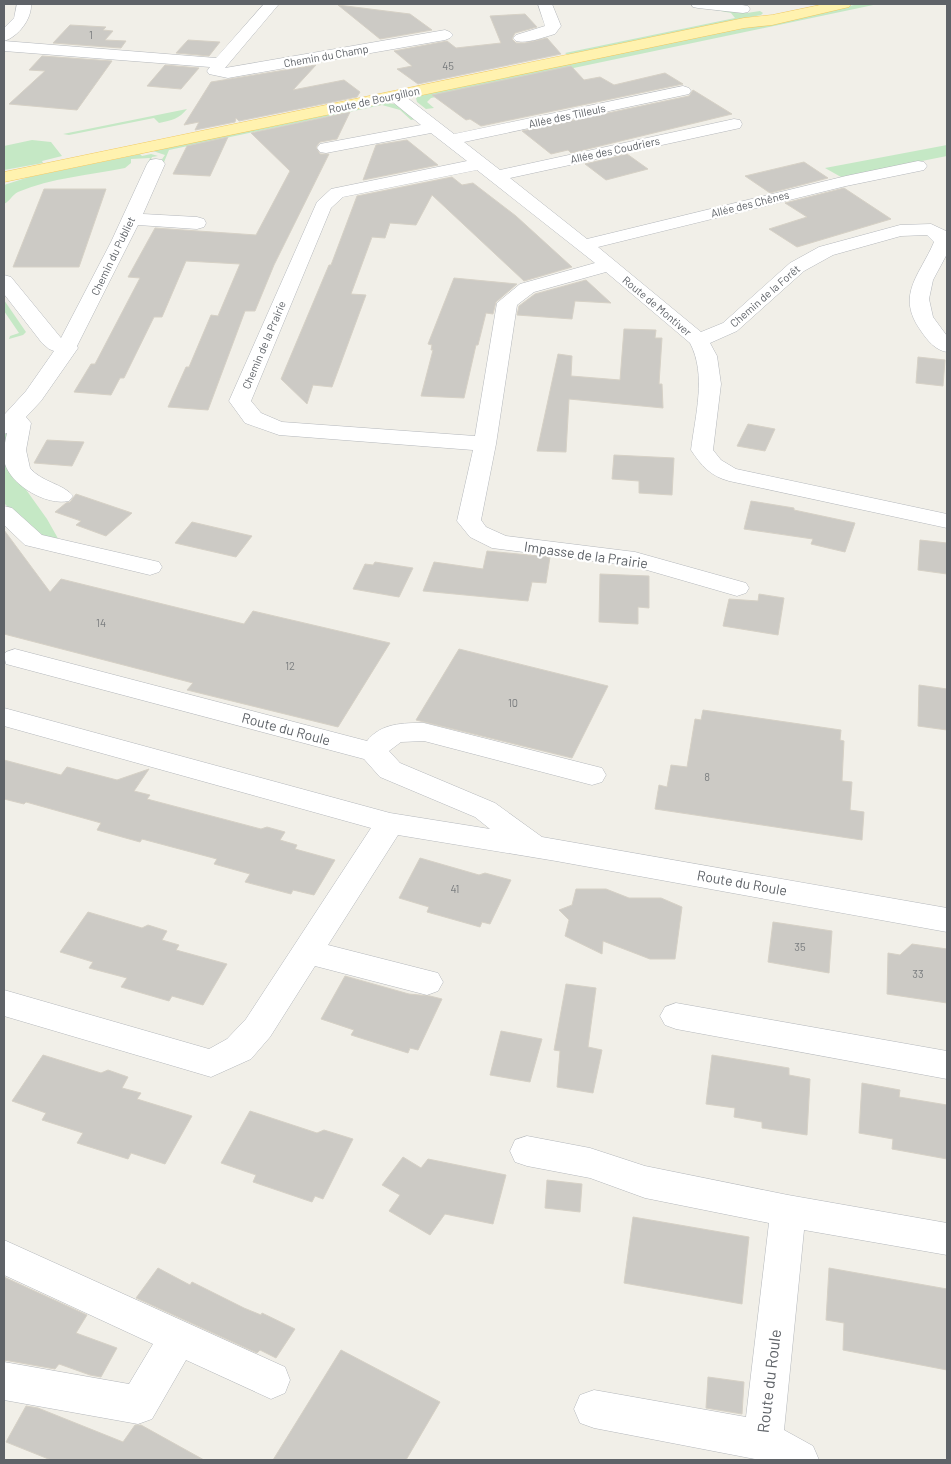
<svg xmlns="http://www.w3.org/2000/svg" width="951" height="1464" font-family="Barlow,sans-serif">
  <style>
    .green { fill: #c5e8c5 }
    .building { fill: #cccac5; stroke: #d6d1c6 }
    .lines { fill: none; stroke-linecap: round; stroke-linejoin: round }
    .minor-casing { stroke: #b5b8bc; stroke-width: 1 }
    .major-casing { stroke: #f2c960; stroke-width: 1 }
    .minor { fill: #fff; fill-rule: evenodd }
    .major { fill: #fff2af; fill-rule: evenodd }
    .labels { text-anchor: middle; stroke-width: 4.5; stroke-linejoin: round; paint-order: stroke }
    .number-label { font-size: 11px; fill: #7a7d7f }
    .far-street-label { font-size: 11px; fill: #5f6368; stroke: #fff }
    .street-label { font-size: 14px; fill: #5f6368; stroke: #fff }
    .near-street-label { font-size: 16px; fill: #5f6368; stroke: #fff }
  </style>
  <rect width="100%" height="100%" fill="#f1efe8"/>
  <path class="green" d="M859,4H878L431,98L427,102L434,108L426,109L417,102L416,98L421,95Z
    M700,7L747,13L760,11L763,13L761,15L568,55L565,53L735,18L731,13Z
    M384,103L396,104L416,119L411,120L400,110L382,105L169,150L164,162H160L165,155L153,151Z
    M187,109C179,119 172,120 159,123L154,118L69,135L63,134Z
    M32,140L51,142L62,156L42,161L43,163L4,170V146Z
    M947,145V156L841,177L825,168Z
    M140,154L142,156L151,154L158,156L152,157L121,227L118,228L150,158L131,159V163L125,168C90,175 51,178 18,192C12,195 10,201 4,204V185L29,177Z
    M4,300L26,332L23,335L9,339L10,336L19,333L4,311Z
    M14,426L7,463L47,519L60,542C32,533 23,524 4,503V435Z"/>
  <path class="building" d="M338,5L410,14L432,30L380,39Z
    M525,14L537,27L515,33L512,39L516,43H525L547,38L561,54L418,84L397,69L412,66L394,51L447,41L456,48L501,43L490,16Z
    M70,25L106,27L103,30L113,31L105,40L126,41L121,48L53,43Z
    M188,40L220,42L209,56L176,53Z
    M42,56L112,61L77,110L9,104L45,71L29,70Z
    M165,65L199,68L181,89L147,86Z
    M316,65L293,90L344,80L360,92L357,97L239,121L236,118L235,122L195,130L199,122L184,125L211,82Z
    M571,66L584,80L600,77L614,85L665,73L683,84L481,126L470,119L466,120L432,95Z
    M693,90L732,114L571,153L568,150L551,154L522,131L689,96Z
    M350,112L337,139L320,142L316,147L320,154H329L274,265L255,311H245L208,410L168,407L186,367H189L211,315L218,316L240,264L186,261L162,317H154L124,378H120L111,395L74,392L91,364H95L140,278L128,277L155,228L256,235L290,171L251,133Z
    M228,137L210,176L173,174L187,146Z
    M407,140L438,165L363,180L376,145Z
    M627,154L648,169L606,180L585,164Z
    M804,162L828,178L770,193L745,176Z
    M452,177L462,185L473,183L516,216L572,267L524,281L432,195L416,225L390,223L385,238L372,237L351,294L366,295L332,387L313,385L307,404L281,379L329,265H331L357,196Z
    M844,188L891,219L797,247L769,229L807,217L785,203Z
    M44,189H106L79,267H13Z
    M454,278L517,284L496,302L493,314L486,313L478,345H476L464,398L421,396L433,350H431L432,345L428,344Z
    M586,280L611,303L575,301L572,319L517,315L519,306L535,294Z
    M624,329L656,330L655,338H662L659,384H662L663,408L569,399L566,452L537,451L558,354L572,356L571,376L620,380Z
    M918,357L945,360L943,386L916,383Z
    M748,424L775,429L765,451L737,446Z
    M47,440L84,442L72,466L34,463Z
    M614,455L674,458L672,495L639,493V481L612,479Z
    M76,494L132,513L106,536L76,525L81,521L55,512L66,503L70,502Z
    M751,501L794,508V510L855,523L845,552L811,544L813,539L744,529Z
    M192,522L252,536L236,557L175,543Z
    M4,530L50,592L61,579L244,624L253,611L390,643L338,727L187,690L193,683L4,634Z
    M920,540L947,543V574L918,570Z
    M487,551L550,557L546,583L532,582L528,601L423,591L434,562L483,569Z
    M375,562L413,568L399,597L353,589L365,564L373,565Z
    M600,574L649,576V608L638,607V624L599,622Z
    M759,594L784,598L778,635L723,626L729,599L758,601Z
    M459,649L608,686L572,758L416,720Z
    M919,685L947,689V730L918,726Z
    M703,710L841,730L840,740L844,741L842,781L852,782L850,810L864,812L862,840L655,809L659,785L667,787L671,765L687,767L695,719L701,720Z
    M4,760L61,775L67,767L117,780L149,769L134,791L150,795L147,799L261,829L267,827L285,832L280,840L297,845L295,849L335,860L314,895L293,890L291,894L245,882L250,874L214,864L217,859L142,839L140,842L97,830L101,823L26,802L24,804L4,799Z
    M420,858L479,875L485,873L511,880L490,924L482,922L480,927L427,912L429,907L399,898Z
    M576,889H606L629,898H661L682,907L675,959H650L603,941L602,954L565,936L569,920L559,910L572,905Z
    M88,912L142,928L148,925L167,931L162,940L179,945L176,950L227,964L203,1005L172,996L169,1001L121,987L127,978L89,968L93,962L60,952Z
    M773,922L832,931L829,973L768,962Z
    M912,944L947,949V1003L887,994L888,953L900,955Z
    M345,976L409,994L430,996L442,999L418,1050L410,1048L408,1053L351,1035L354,1030L321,1019Z
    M566,984L596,988L588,1047L602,1050L593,1093L557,1087L560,1051L554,1050Z
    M501,1031L542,1039L530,1082L490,1075Z
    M43,1055L101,1073L108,1070L128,1077L122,1088L141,1093L137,1099L192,1116L165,1164L131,1153L128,1159L77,1143L83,1133L42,1120L46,1113L12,1101Z
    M712,1055L789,1068V1075L810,1079L807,1135L762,1128V1122L734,1117L735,1108L706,1104Z
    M862,1083L900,1090L899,1097L947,1105V1159L892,1149L893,1139L859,1133Z
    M250,1111L317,1133L324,1130L353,1139L323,1199L315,1196L312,1202L253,1182L256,1175L221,1163Z
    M403,1157L421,1168L428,1159L506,1175L493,1224L445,1214L430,1235L389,1211L400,1195L382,1185Z
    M547,1180L582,1184L580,1212L545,1208Z
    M633,1217L749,1237L742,1304L624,1283Z
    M158,1268L190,1285L192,1282L244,1308L261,1315L262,1313L295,1329L276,1358L260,1350L257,1353L136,1298Z
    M829,1268L947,1289V1370L843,1350L844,1323L826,1320Z
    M4,1277L87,1315L76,1333L117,1348L101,1377L90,1375L59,1364L55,1369L4,1360Z
    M341,1350L440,1402L406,1460H273Z
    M708,1377L744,1382L742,1414L706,1408Z
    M26,1406L38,1408L123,1442L135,1425H141L204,1460H51L6,1442Z"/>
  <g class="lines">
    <g class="minor-casing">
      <path id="minor" d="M17,4H31C32,19 18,37 4,41V28L14,18Z
        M264,4H279L225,68L445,30L450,32L453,35L450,38L445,40L228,78L209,74L207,71L210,67L4,51V41L216,58Z
        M538,4H552L561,26L555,34C544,37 527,44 516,41L513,38L516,35L545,26Z
        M691,4H736L748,6L750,9L748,12L743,13L698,8L693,7Z
        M683,86L689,88L691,91L689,94L464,142L500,170L734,119L740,120L742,124L740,128L510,178L587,239L846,176L918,161L924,162L927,166L924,170L846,186L598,247L701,332L723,323L790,263L819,247L900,225L931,224L946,231L947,254L933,280L929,299L933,317L947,336V352C935,350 928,341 921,331C895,295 920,275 934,242L927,235L901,236L833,255L804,271L737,331L710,343L717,356L721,384L713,450L721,460L736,469L947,514V528L729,481C710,476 701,465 691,450C695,416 707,375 690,343L606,272L534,292L517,305L496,444L481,520L486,527L506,536L635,552L746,583L749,588L746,593L737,596L633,566L492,548L470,537L457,521L473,450L279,435L245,423L229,401L317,202L331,189L467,161L431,133L326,153L320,152L317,148L320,144L421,125L389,99L387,96L389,93H401L454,134ZM477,170L595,263L520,284L497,303L475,436L282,422L261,413L251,401L331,208L343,197Z
        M156,159L162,160L165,164L143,214L197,217L204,219L206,223L204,227L197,229L138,225L77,346L78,348L41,401L26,417L31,423L26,450L30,468C41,482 64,484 73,496L69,501C47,506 12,486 5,464C2,454 5,443 7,433L4,434V415L26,391L54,351L49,349L42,343L4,294V275L11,277L61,338L111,242L147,164L150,160Z
        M4,506L12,508L42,535L159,562L162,567L159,572L150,575L25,545L4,525Z
        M15,649L367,741C381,723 403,723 424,723L602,768L606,775L602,782L592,785L424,741L401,742L389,751L400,763L495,803L542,837L947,908V932L556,861L398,835L328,945L438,973L443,982L438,991L427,995L315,966L270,1037L251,1059L211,1077L4,1016V990L209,1049L227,1039L246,1019L371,828L4,726V708L390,813L490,829L475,817L380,777L364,759L6,664L4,655L6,652Z
        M676,1003L947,1051V1079L676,1029L665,1025L660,1016L665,1007Z
        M527,1136L590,1148L645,1166L788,1195L947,1223V1255L804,1230L784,1430L813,1446L819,1460H760L594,1428L580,1423L574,1409L580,1395L594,1390L746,1417L769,1223L645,1198L590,1178L527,1166L515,1162L510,1151L515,1140Z
        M4,1240L285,1367L290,1380L285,1393L271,1399L186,1360L152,1419L138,1424L4,1400V1362L129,1384L153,1344L4,1275Z"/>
    </g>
    <g class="major-casing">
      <path id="major" d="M825,4H851L849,7L772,25L744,28L4,182V172L744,18L772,15Z"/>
    </g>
    <use href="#minor" class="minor"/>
    <use href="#major" class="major"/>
  </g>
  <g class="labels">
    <g class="number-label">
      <text x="91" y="39">1</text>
      <text x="448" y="70">45</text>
      <text x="101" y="627">14</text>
      <text x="290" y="670">12</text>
      <text x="513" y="707">10</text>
      <text x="707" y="781">8</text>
      <text x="455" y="893">41</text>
      <text x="800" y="951">35</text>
      <text x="918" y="978">33</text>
    </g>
    <g class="far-street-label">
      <text transform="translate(326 56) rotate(-10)" y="4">Chemin du Champ</text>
      <text transform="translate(374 100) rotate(-12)" y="4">Route de Bourgillon</text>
      <text transform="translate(567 116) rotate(-12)" y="4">Allée des Tilleuls</text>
      <text transform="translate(615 150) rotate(-12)" y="4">Allée des Coudriers</text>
      <text transform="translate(750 204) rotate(-14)" y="4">Allée des Chênes</text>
      <text transform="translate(113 256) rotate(-64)" y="4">Chemin du Publiet</text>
      <text transform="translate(765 296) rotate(-41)" y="4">Chemin de la Forêt</text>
      <text transform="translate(657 306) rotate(40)" y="4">Route de Montiver</text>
      <text transform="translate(264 345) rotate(-67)" y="4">Chemin de la Prairie</text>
    </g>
    <g class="street-label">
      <text transform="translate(586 555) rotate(8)" y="5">Impasse de la Prairie</text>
      <text transform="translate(286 729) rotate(15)" y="5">Route du Roule</text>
      <text transform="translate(742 883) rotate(10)" y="5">Route du Roule</text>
    </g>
    <g class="near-street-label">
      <text transform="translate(769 1381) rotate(-83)" y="6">Route du Roule</text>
    </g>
  </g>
  <rect width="951" height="1464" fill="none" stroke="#5f6368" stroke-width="10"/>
</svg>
